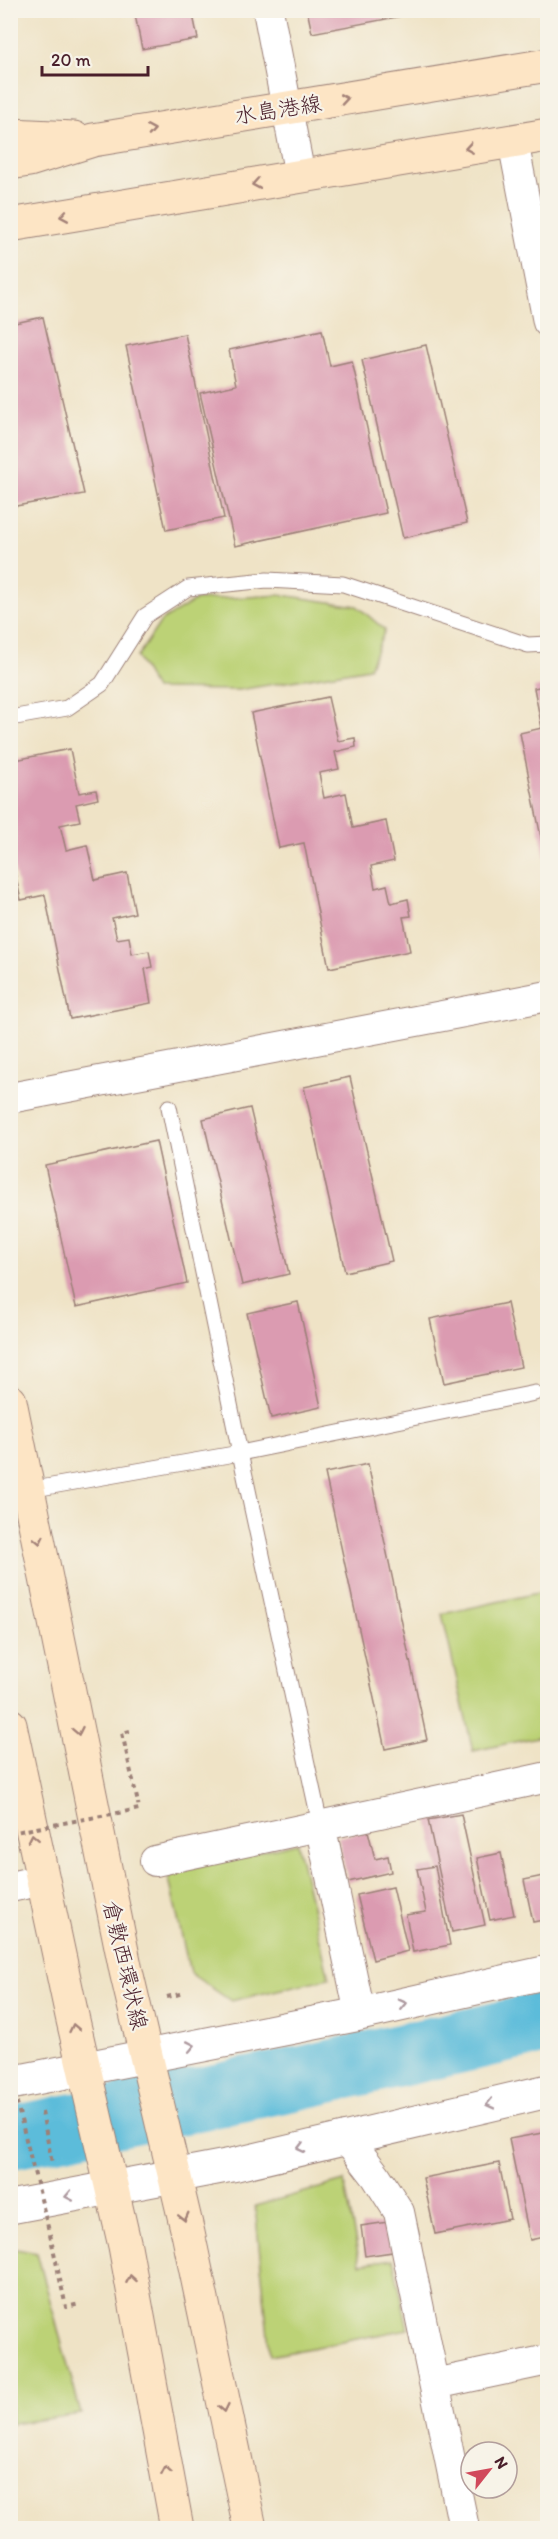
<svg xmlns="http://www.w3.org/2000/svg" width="558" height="2539" font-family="Itim,'Klee One',sans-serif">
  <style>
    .green { fill: #bcd276; stroke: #837850; stroke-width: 1.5 }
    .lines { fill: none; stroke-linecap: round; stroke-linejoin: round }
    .stream { stroke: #5cbcda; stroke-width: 10 }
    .river { stroke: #5cbcda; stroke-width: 63 }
    .building { fill: #db9bb1 }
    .service-casing { stroke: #9c8178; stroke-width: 17 }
    .minor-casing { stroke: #9c8178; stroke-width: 32 }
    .tertiary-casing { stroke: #9c8178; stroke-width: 35 }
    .secondary-casing { stroke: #9c8178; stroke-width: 35 }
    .path { stroke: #9c8178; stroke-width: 4; stroke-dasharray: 4.5 4.5; stroke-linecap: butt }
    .service { stroke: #fff; stroke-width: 15 }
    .minor { stroke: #fff; stroke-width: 30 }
    .tertiary { stroke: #fff; stroke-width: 33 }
    .secondary { stroke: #fde5c5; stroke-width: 33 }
    .path-bridge { stroke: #9c8178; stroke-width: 4; stroke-dasharray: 4.5 4.5; stroke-linecap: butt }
    .oneway { stroke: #a48278 }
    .oneway2 { stroke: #ae9aa0 }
    .labels { text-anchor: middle; stroke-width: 4.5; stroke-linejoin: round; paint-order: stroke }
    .street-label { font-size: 22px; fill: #4a1f2b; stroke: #f7f3e8 }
  </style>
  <rect width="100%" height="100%" fill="#f7f3e8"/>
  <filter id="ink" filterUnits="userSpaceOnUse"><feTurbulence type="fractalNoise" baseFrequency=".0167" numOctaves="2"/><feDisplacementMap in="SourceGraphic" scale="12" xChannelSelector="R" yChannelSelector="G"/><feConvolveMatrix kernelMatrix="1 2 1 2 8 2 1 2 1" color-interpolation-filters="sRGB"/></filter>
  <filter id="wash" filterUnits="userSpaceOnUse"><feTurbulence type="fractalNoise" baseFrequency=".008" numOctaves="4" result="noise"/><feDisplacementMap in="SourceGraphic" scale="24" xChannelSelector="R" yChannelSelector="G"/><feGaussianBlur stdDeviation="1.35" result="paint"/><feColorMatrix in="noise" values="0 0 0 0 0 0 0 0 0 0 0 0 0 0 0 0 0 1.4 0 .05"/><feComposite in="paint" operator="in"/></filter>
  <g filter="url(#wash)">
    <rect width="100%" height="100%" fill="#efe3c6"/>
    <path class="green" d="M282,595L357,606L385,630L369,668L239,690L155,689L137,657L161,621L196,600Z
      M547,1591V1735L473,1751L442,1614Z
      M297,1843L329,1978L231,2001L190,1973L169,1879L173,1871Z
      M344,2181L360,2264L393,2259L408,2329L270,2356L255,2206Z
      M11,2248L37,2253L81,2414L11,2424Z"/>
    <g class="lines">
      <path class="stream" d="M10,2163L548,2044"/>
      <path class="river" d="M10,2138L296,2079L548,2022"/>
    </g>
    <g id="blocks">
      <path class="building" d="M134,10H192L198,39L142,49Z
        M307,10H424V12L312,33Z
        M43,317L84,494L10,507V324Z
        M322,330L330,366L352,361L386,513L235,546L200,393L236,385L229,350Z
        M185,334L224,518L166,530L126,346Z
        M426,345L467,523L403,538L362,360Z
        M548,685V862H546L520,733L542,728L534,688Z
        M328,697L338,741L355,738L356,747L335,752L339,769L319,773L324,798L346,793L353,828L386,821L394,861L371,866L375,888L387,885L391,903L408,899L411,916L403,917L410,951L329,968L304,843L279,848L251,713Z
        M70,749L79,793L96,790L98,799L76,804L80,821L60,825L66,850L87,845L95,880L127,873L135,913L112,918L117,939L129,937L132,954L149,951L152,967L145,969L151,1003L70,1019L45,895L21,900L10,851V761Z
        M350,1077L392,1261L345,1272L304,1087Z
        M250,1108L289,1274L242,1285L203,1119Z
        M156,1141L187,1283L76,1307L45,1165Z
        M298,1302L321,1407L271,1418L247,1313Z
        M507,1303L521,1367L444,1383L430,1319Z
        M368,1464L427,1740L385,1749L325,1473Z
        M461,1814L485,1925L452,1932L428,1820Z
        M368,1831L375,1859L388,1856L391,1872L348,1882L338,1837Z
        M501,1853L514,1915L490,1920L477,1858Z
        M435,1866L450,1945L413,1952L406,1915L426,1912L417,1869Z
        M548,1875V1919L533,1922L524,1880Z
        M393,1887L408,1951L373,1960L357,1895Z
        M548,2132V2236L530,2240L509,2139Z
        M499,2163L510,2219L435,2234L423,2178Z
        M388,2222L392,2252L365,2256L361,2226Z"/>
    </g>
  </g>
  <g filter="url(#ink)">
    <use href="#blocks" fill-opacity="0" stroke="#9c8178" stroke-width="1.5"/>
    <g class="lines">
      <g class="service-casing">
        <path id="service" d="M10,718L67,708L102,684L145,616L188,588L267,580L343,584L528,645L548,644
          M169,1107L240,1453L320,1824
          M29,1490L240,1453L535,1393"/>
      </g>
      <g class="minor-casing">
        <path id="minor" d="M268,10L300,176
          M513,141L548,322
          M10,1098L548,996
          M320,1824L360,2014
          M155,1861L548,1777
          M10,1887L42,1880
          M346,2137L376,2176L399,2212L464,2528
          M435,2384L548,2360"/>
      </g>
      <g class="tertiary-casing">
        <path id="tertiary" d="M10,2083L360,2014L548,1972
          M10,2207L237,2164L548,2091"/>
      </g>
      <g class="secondary-casing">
        <path id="secondary" d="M10,135L74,138
          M10,163L29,160L93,140L548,65
          M10,225L548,135
          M10,1401L126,1971L188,2233L250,2528
          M10,1725L72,2016L125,2246L177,2528"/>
      </g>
      <path class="path" d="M130,1731L122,1733L138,1803
        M167,1997L184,1993
        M42,2112L52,2163
        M50,2234L66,2307L80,2304"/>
      <use href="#service" class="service"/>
      <use href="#minor" class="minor"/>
      <use href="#tertiary" class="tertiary"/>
      <use href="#secondary" class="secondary"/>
      <path class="path-bridge" d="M10,1833L139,1809L138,1803
        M10,2076L49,2231"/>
    </g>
    <defs><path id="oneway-chevron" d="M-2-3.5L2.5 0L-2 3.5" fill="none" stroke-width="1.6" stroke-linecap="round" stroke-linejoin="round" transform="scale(1.5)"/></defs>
    <g class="oneway">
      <use href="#oneway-chevron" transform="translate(344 99) rotate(-9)"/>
      <use href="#oneway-chevron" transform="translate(151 130) rotate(-9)"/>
      <use href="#oneway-chevron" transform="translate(469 148) rotate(171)"/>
      <use href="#oneway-chevron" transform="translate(256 184) rotate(170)"/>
      <use href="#oneway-chevron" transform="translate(64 216) rotate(170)"/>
      <use href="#oneway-chevron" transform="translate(39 1540) rotate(78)"/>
      <use href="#oneway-chevron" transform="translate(78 1731) rotate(79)"/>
      <use href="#oneway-chevron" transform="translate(33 1838) rotate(-101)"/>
      <use href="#oneway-chevron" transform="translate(74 2028) rotate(-102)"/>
      <use href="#oneway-chevron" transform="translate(184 2217) rotate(76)"/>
      <use href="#oneway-chevron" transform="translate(131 2279) rotate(-100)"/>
      <use href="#oneway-chevron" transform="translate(224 2408) rotate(78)"/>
      <use href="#oneway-chevron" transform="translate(166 2471) rotate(-100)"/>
    </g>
    <g class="oneway2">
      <use href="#oneway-chevron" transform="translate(403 2004) rotate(-13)"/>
      <use href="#oneway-chevron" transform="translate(191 2046) rotate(-11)"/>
      <use href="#oneway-chevron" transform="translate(490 2104) rotate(167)"/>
      <use href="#oneway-chevron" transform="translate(301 2148) rotate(166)"/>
      <use href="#oneway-chevron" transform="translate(69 2196) rotate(169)"/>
    </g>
  </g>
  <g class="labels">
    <g class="street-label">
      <text transform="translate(278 109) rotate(-9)" y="8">水島港線</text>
      <text transform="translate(126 1965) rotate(77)" y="8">倉敷西環状線</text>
    </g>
  </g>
  <rect width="558" height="2539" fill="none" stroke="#f7f3e8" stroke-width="36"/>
  <g transform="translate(489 2470) rotate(59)"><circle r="28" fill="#f7f3e8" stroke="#b29e9c" stroke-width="1.5"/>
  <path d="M0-4.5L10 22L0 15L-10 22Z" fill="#d1495b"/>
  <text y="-9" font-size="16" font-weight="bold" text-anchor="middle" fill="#4a1f2b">N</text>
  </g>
  <path d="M42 66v9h106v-9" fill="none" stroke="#4a1f2b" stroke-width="3"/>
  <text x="51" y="66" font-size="18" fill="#4a1f2b" stroke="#f7f3e8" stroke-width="4.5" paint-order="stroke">20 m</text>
</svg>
